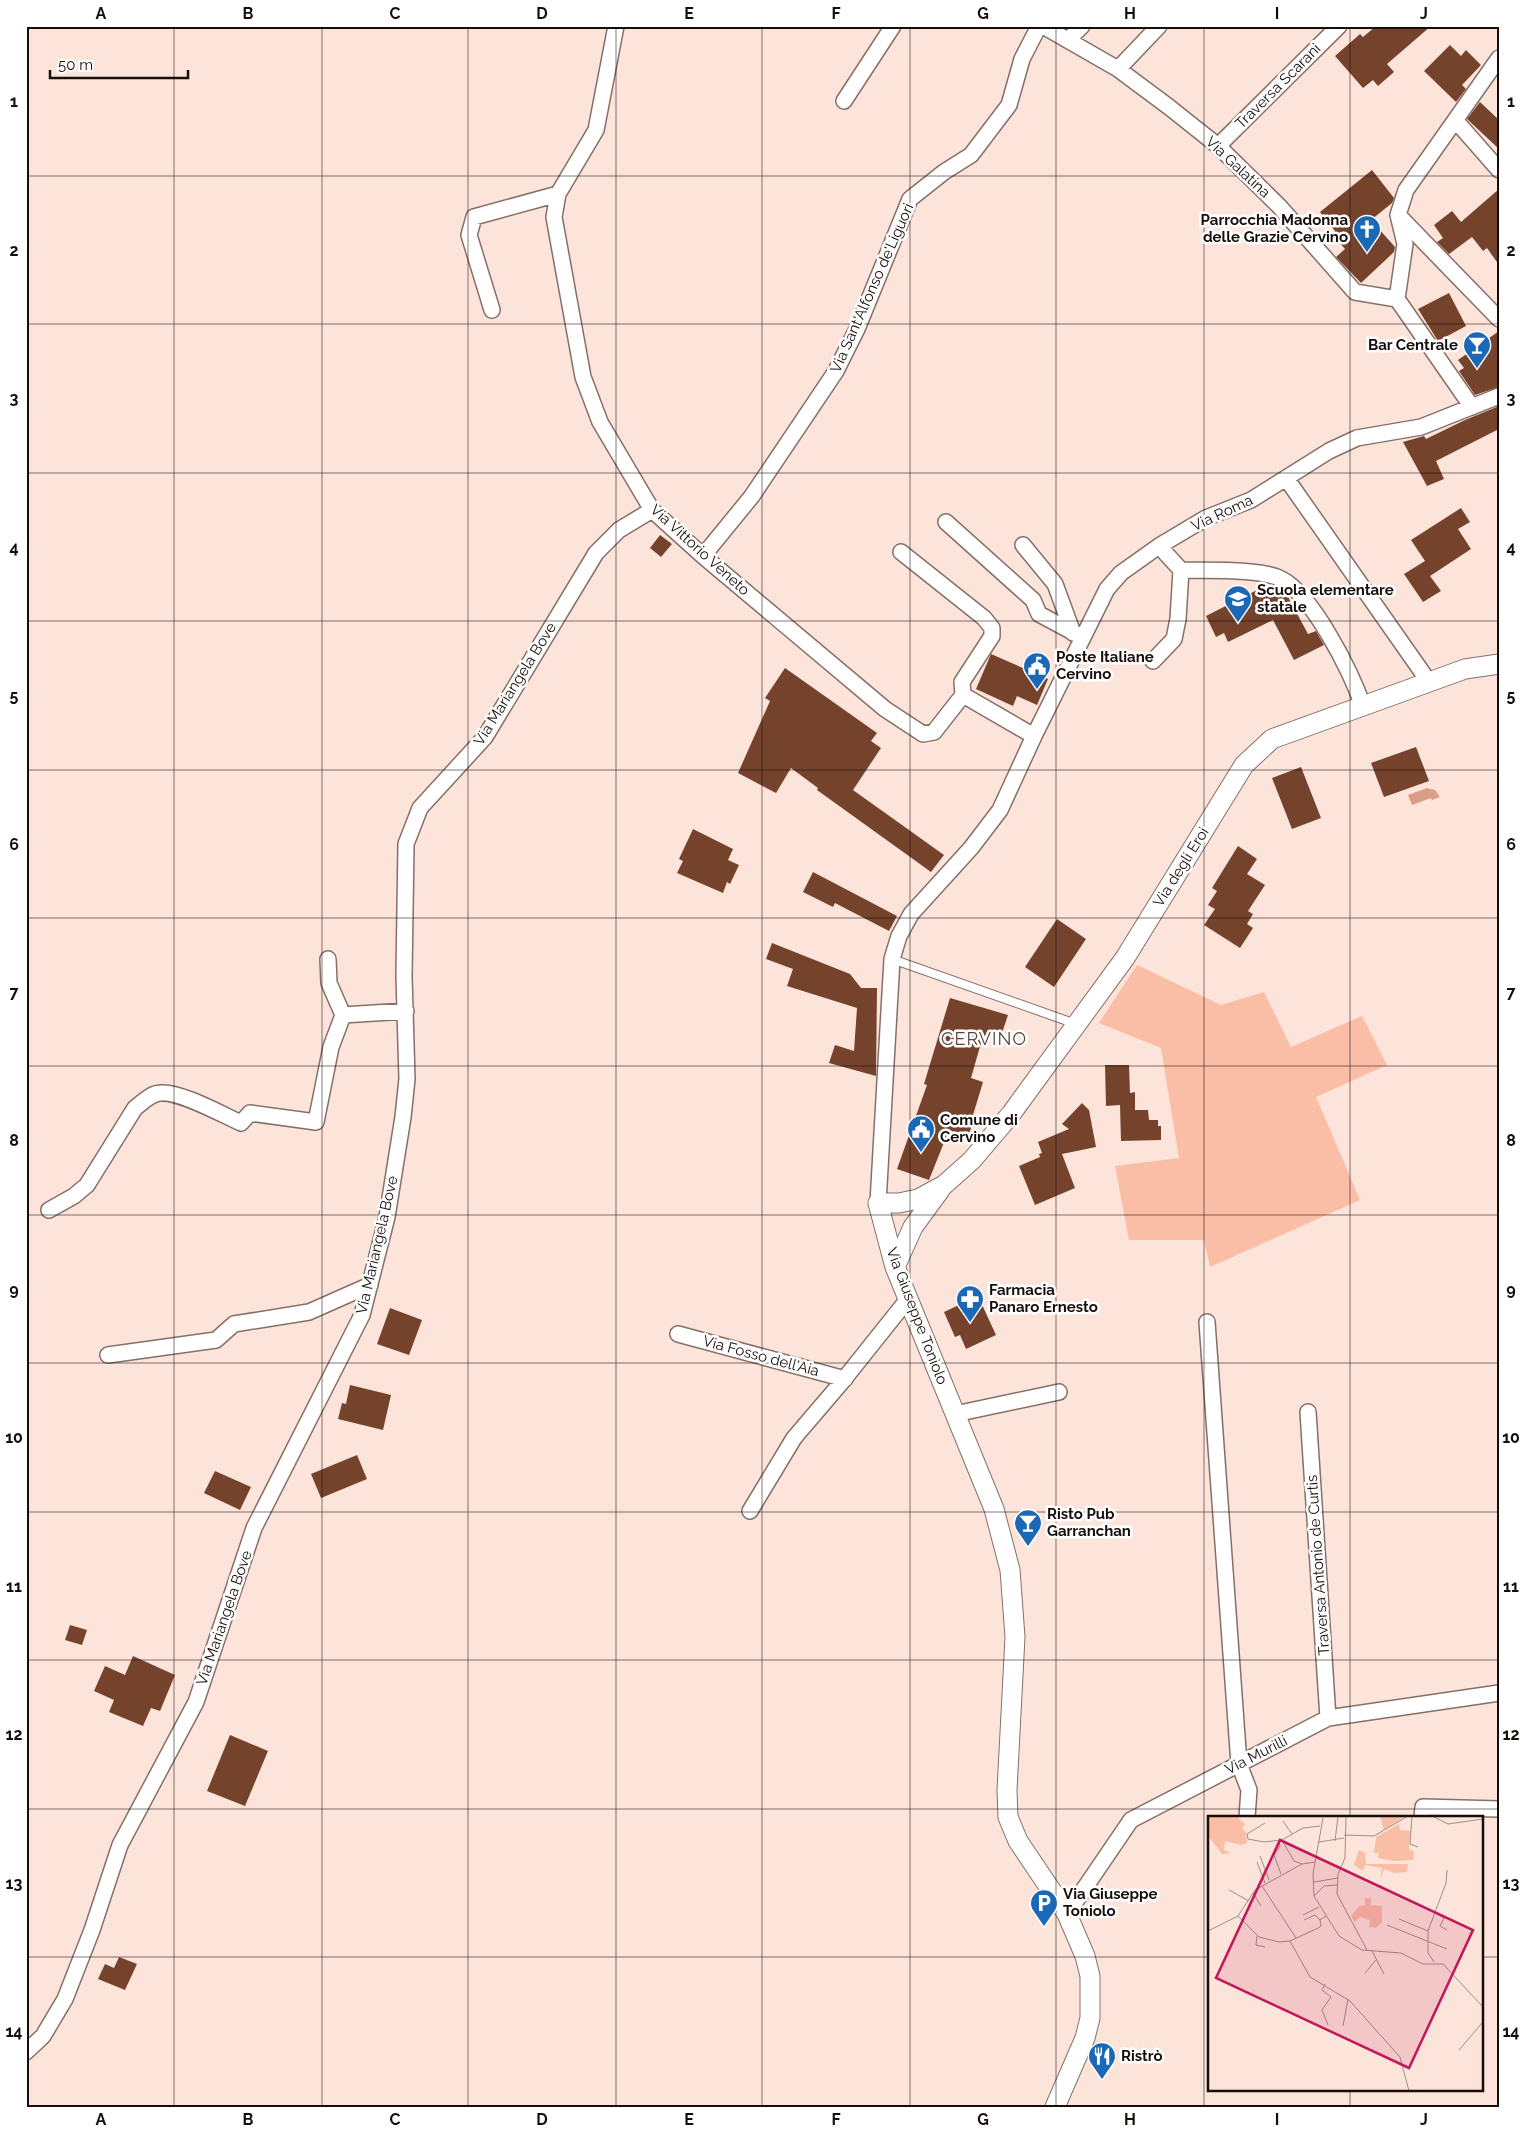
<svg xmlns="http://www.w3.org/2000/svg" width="1525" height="2133" font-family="Raleway,sans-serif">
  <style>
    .green { fill: #fabda5 }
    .water { fill: #d99e85 }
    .building { fill: #75422c }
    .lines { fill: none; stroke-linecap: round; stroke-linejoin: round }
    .service-casing { stroke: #857068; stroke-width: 10 }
    .minor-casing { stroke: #857068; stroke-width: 18 }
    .tertiary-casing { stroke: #857068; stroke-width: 21 }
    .service { stroke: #fff; stroke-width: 8 }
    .minor { stroke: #fff; stroke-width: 15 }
    .tertiary { stroke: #fff; stroke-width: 19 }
    .grid { fill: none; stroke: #160e0b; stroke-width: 1; stroke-opacity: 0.55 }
    .labels { text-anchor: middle; stroke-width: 5; stroke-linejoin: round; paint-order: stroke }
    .street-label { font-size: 15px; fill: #160e0b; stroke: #fff }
    .poi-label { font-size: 15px; font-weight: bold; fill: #160e0b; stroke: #fff; text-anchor: start }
    .quarter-label { font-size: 18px; letter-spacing: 1px; fill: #58463e; stroke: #fff }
    .inset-road { fill: none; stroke: #a08e88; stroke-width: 1 }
    .view { fill: #c2185b; fill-opacity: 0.15; stroke: #c2185b; stroke-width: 2.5 }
    .inset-edge { fill: none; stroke: #160e0b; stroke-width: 2.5 }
    .neatline { fill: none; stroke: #160e0b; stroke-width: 2 }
    .grid-label { font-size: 16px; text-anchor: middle; font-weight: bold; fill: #160e0b }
  </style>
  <rect width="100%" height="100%" fill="#fce4db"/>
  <path class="green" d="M1137,965L1221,1005L1264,992L1291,1047L1362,1016L1387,1065L1316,1097L1360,1200L1210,1267L1204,1240H1129L1115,1166L1179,1158L1161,1048L1099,1023Z"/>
  <path class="water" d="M1427,788L1435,790L1440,797L1432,800L1431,798L1412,805L1408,795Z"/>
  <path class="building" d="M1376,26H1431L1387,64L1394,72L1378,86L1373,80L1363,88L1335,56L1360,34L1363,37Z
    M1450,45L1461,56L1466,50L1481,65L1462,85L1466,89L1456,102L1424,71Z
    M1480,102L1499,120V149L1467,119Z
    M1372,170L1394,198L1392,203L1371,220L1395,247L1394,252L1361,283L1336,257L1345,249L1332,234L1335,231L1320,212Z
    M1499,189V265L1487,248L1483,251L1472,237L1449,254L1437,242L1443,238L1434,225L1452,211L1461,222Z
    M1449,293L1466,326L1438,341L1418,309Z
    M1499,331V387L1475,395L1459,371L1464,368L1458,360Z
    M1499,406V432L1497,430L1436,461L1444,479L1427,486L1403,442L1424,436L1426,439L1465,420Z
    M1461,508L1470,522L1458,529L1471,549L1430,576L1441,591L1423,602L1404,574L1425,561L1411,540Z
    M660,535L672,544L661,557L650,548Z
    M1263,587L1266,594L1278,589L1287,595L1308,634L1316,631L1324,645L1294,660L1273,620L1228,642L1224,633L1216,637L1206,616Z
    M991,654L1048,679L1037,705L1017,696L1013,706L976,689Z
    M785,668L877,733L871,741L881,748L853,790L944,855L931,872L817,790L818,788L791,768L776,793L738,773L770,701L765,698Z
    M1416,747L1429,781L1384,797L1371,763Z
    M1301,767L1321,818L1292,829L1272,778Z
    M693,829L733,849L728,860L739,865L730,884L727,882L723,893L677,873L683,861L679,859Z
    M1238,846L1257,859L1247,874L1265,885L1248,911L1253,914L1247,924L1253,928L1240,948L1204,925L1215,909L1208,905L1217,891L1212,888Z
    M813,872L897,916L889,931L835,903L833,907L803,892Z
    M1057,919L1086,939L1054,987L1025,967Z
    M772,943L850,974L861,988H877L876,1076L829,1063L835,1045L854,1051L857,1008L787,986L793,969L766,959Z
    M950,998L1008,1015L999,1042L983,1036L971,1078L983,1082L973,1115L975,1116L968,1137L949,1130L929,1180L897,1169L927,1085L924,1084Z
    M1105,1065H1129L1130,1093L1135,1092V1110H1148L1149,1120H1158V1126H1161V1140L1121,1141L1120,1105L1106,1106Z
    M1082,1103L1089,1110L1096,1147L1062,1154L1075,1188L1035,1205L1019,1166L1040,1157L1039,1154L1042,1153L1038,1142L1069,1129L1062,1124Z
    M978,1296L996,1335L966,1349L960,1335L955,1337L944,1312Z
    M390,1308L422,1320L409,1355L377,1344Z
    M350,1385L391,1395L383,1430L338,1419L342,1403L346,1404Z
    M357,1455L367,1479L321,1498L311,1474Z
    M215,1471L251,1487L240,1510L204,1493Z
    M70,1625L87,1630L82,1645L65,1640Z
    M133,1656L175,1675L160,1711L151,1708L143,1726L109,1712L114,1700L94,1691L105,1666L125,1675Z
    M230,1735L268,1751L245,1806L207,1791Z
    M119,1957L137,1964L125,1990L98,1979L105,1964L114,1968Z"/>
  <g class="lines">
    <g class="service-casing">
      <path id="service" d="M892,959L1076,1024"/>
    </g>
    <g class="minor-casing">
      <path id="minor" d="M616,26L596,130L558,194L554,217L583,377L600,422L652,510L703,556L885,709L923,734L934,732L963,695L1034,736
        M1043,26L1118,69L1169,107L1218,146L1279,206L1355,292L1397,299
        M1068,40L1082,26
        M1118,69L1159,26
        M844,101L893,26
        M1456,121L1499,170
        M1218,146L1339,26
        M1398,215L1499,319
        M492,310L469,235L474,217L558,194
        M1472,407L1397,299L1405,244L1398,215L1406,190L1499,58
        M1286,478L1429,682
        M946,522L1033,600L1039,614L1082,637
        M1023,545L1055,584L1073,633
        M1159,546L1181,570C1206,571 1260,568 1281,579C1313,595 1351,672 1363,706
        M901,552L984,618L992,628V636L962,682L963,695
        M703,556L752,496L836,371L857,329L910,199L944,172L971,155L1009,105L1022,59L1039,26
        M1153,661L1174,639L1178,619L1181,570
        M328,959L329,983L343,1015
        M878,1203L892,959L899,936L911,914L971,848L1000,810L1034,736L1107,589L1121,573L1159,546L1206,518L1251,500L1329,451L1357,438L1421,427L1499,396
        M49,1210L74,1196L87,1185L135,1108C143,1102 151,1093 161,1093C180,1091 223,1115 241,1123L250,1113L316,1122L331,1047L343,1015L406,1011
        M1207,1322L1239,1764L1249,1790L1247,1817
        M678,1334L845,1379
        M108,1355L216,1340L234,1324L309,1312L370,1285
        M1308,1412L1328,1718
        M955,1414L1059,1392
        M750,1511L794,1438L841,1383L908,1299
        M1422,1817L1423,1807L1499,1809
        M1067,1914L1131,1820L1328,1718L1499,1693
        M26,2052L43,2036L65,1999L92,1930L120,1845L196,1702L254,1528L362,1315L387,1217L403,1117L407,1079L404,976L406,844L420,808L485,737L596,553L619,530L652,510"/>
    </g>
    <g class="tertiary-casing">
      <path id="tertiary" d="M895,1267L913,1227L940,1190
        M1055,2107L1085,2038L1090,2018V1976L1085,1956L1067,1914L1018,1841L1008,1817L1007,1790L1015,1637L1010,1570L994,1509L895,1267L878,1203H899L918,1199L944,1185L972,1160L1011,1114L1125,958L1244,765L1272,739L1465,669L1499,664"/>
    </g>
    <use href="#service" class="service"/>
    <use href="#minor" class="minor"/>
    <use href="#tertiary" class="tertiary"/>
  </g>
  <path class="grid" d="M174,26V2107M322,26V2107M468,26V2107M616,26V2107M762,26V2107M910,26V2107M1056,26V2107M1204,26V2107M1350,26V1817M26,176H1499M26,324H1499M26,473H1499M26,621H1499M26,770H1499M26,918H1499M26,1066H1499M26,1215H1499M26,1363H1499M26,1512H1499M26,1660H1499M26,1809H1499M26,1957H1209M1481,1957H1499M1350,2089V2107"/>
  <defs>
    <g id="church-pin" transform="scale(1.4375)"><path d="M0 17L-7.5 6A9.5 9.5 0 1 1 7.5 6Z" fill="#1b68b7" stroke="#fff"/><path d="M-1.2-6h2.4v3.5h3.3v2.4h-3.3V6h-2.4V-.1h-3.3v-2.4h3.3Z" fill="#fff"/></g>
    <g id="bar-pin" transform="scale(1.4375)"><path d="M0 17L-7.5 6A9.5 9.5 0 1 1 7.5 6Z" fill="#1b68b7" stroke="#fff"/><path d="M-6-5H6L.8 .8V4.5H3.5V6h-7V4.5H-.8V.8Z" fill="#fff"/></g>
    <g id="school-pin" transform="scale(1.4375)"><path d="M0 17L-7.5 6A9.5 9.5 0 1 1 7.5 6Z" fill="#1b68b7" stroke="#fff"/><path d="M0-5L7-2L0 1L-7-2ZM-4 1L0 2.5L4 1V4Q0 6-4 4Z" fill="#fff"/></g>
    <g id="civic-pin" transform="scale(1.4375)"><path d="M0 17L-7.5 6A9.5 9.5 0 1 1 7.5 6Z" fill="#1b68b7" stroke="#fff"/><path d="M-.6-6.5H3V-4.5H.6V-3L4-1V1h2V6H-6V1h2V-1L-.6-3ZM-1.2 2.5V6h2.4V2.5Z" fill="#fff"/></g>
    <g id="pharmacy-pin" transform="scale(1.4375)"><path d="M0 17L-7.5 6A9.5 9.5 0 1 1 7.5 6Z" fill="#1b68b7" stroke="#fff"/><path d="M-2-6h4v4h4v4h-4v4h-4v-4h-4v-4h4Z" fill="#fff"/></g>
    <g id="parking-pin" transform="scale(1.4375)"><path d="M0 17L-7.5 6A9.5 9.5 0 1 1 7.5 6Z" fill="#1b68b7" stroke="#fff"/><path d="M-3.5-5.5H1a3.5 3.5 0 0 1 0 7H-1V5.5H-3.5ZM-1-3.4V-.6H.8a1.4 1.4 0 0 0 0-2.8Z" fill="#fff"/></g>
    <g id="restaurant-pin" transform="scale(1.4375)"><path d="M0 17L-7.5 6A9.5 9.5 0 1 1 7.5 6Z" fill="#1b68b7" stroke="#fff"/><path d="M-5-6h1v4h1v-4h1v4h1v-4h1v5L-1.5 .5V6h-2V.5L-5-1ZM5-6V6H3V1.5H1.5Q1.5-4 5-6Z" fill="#fff"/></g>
  </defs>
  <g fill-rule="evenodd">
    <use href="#church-pin" x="1367" y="229"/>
    <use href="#bar-pin" x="1477" y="345"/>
    <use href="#school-pin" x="1238" y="599"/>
    <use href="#civic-pin" x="1037" y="666"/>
    <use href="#civic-pin" x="921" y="1129"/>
    <use href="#pharmacy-pin" x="970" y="1299"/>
    <use href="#bar-pin" x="1028" y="1523"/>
    <use href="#parking-pin" x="1044" y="1903"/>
    <use href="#restaurant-pin" x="1102" y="2056"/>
  </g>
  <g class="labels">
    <g class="street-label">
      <text transform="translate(1278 86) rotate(-45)" y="5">Traversa Scarani</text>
      <text transform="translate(1238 167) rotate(43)" y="5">Via Galatina</text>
      <text transform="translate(872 288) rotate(-66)" y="5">Via Sant'Alfonso de'Liguori</text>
      <text transform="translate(1222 513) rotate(-25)" y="5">Via Roma</text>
      <text transform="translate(700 550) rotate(42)" y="5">Via Vittorio Veneto</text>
      <text transform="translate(515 684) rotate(-58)" y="5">Via Mariangela Bove</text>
      <text transform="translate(1181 867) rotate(-58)" y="5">Via degli Eroi</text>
      <text transform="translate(377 1245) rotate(-77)" y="5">Via Mariangela Bove</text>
      <text transform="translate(917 1316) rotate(69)" y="5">Via Giuseppe Toniolo</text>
      <text transform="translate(761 1356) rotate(15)" y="5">Via Fosso dell'Aia</text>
      <text transform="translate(1318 1565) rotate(-94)" y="5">Traversa Antonio de Curtis</text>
      <text transform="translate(224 1618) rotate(-71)" y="5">Via Mariangela Bove</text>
      <text transform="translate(1256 1755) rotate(-27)" y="5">Via Murilli</text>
    </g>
    <g class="poi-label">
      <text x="1348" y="225" text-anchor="end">Parrocchia Madonna<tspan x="1348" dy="17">delle Grazie Cervino</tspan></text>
      <text x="1458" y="350" text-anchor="end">Bar Centrale</text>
      <text x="1257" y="595">Scuola elementare<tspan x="1257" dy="17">statale</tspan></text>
      <text x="1056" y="662">Poste Italiane<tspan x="1056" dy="17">Cervino</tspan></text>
      <text x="940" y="1125">Comune di<tspan x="940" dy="17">Cervino</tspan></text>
      <text x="989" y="1295">Farmacia<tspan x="989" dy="17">Panaro Ernesto</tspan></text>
      <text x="1047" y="1519">Risto Pub<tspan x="1047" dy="17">Garranchan</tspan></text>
      <text x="1063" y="1899">Via Giuseppe<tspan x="1063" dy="17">Toniolo</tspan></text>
      <text x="1121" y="2061">Ristrò</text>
    </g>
    <g class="quarter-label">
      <text x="984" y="1045">CERVINO</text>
    </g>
  </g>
  <g transform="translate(1208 1816)">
    <rect width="275" height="275" fill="#fce4db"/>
    <path d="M0,0H28L37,8L34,13L38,16L39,27L33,29L17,25L16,34L23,37L14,38L0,20ZM172,0H197L176,14ZM191,8L192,14L202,15L201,33L206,36L205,44L186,45L170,42L171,37H166L168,21ZM151,34L157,37L158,48H200L199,56L186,57L176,53L172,65L174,52L157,49L155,55L146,49ZM157,82H163V89L174,90V106L168,112L161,111L162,104L152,101L147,106L143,100L151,90L157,89Z" fill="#fabda5"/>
    <path class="inset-road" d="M138,0L137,42L130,58L129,78L159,134M204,0L202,28L210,31M224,0L240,8L275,3M115,2L105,58L106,80L131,120L154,134L193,137L215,148H235L275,191M75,5L84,18M57,7L39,18L40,23L56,26L74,24L95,12L112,10M136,19L166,20L200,0M74,24L86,45L94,48L107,46M71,25L72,30L66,39L73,58M127,25L130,0M111,26L136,22M52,40L61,64M49,46L57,67M106,66L130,62M54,70L88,122M21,74L41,85M45,77L53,90M106,80L116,70L129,69M225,95L236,102L232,110L239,114M95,99L111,91M30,100L51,121L71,126L82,125L110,112L113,110L112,104L118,100M191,103L220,115M96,104L107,99L112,104M179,109L239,133M0,115L30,100L47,74L94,48M49,120L48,129L57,131M82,125L102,161L142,185L192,241L201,275M164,135L176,158M226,146L220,137V115L238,67L239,54M157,157L168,144M117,168L114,174L123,181L114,194L120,209M135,210L140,183M251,234L275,206"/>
    <path class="view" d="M72,24L265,114L201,252L8,162Z"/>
    <rect width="275" height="275" class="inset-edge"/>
  </g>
  <rect width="1525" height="2133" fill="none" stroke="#ffffff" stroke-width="55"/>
  <path d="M50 70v8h138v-8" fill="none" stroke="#160e0b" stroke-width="2.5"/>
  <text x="58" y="70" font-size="15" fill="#160e0b" stroke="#ffffff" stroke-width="4" paint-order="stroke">50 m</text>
  <rect x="28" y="28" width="1470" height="2078" class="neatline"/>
  <g class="grid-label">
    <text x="101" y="19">A</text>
    <text x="248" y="19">B</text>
    <text x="395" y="19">C</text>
    <text x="542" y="19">D</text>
    <text x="689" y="19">E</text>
    <text x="836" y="19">F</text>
    <text x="983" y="19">G</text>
    <text x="1130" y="19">H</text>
    <text x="1277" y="19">I</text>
    <text x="1424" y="19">J</text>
    <text x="14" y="107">1</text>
    <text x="1511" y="107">1</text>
    <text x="14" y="256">2</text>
    <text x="1511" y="256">2</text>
    <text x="14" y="404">3</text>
    <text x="1511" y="404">3</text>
    <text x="14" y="553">4</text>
    <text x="1511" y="553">4</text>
    <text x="14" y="701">5</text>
    <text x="1511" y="701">5</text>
    <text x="14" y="850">6</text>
    <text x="1511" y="850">6</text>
    <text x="14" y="998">7</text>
    <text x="1511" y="998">7</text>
    <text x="14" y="1146">8</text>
    <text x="1511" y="1146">8</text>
    <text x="14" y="1295">9</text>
    <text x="1511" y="1295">9</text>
    <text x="14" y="1443">10</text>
    <text x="1511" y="1443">10</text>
    <text x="14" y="1592">11</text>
    <text x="1511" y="1592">11</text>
    <text x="14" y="1740">12</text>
    <text x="1511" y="1740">12</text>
    <text x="14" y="1889">13</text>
    <text x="1511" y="1889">13</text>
    <text x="14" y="2037">14</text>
    <text x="1511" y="2037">14</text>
    <text x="101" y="2125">A</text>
    <text x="248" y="2125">B</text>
    <text x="395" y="2125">C</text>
    <text x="542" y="2125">D</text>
    <text x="689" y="2125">E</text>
    <text x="836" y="2125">F</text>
    <text x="983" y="2125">G</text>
    <text x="1130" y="2125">H</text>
    <text x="1277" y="2125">I</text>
    <text x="1424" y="2125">J</text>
  </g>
</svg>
